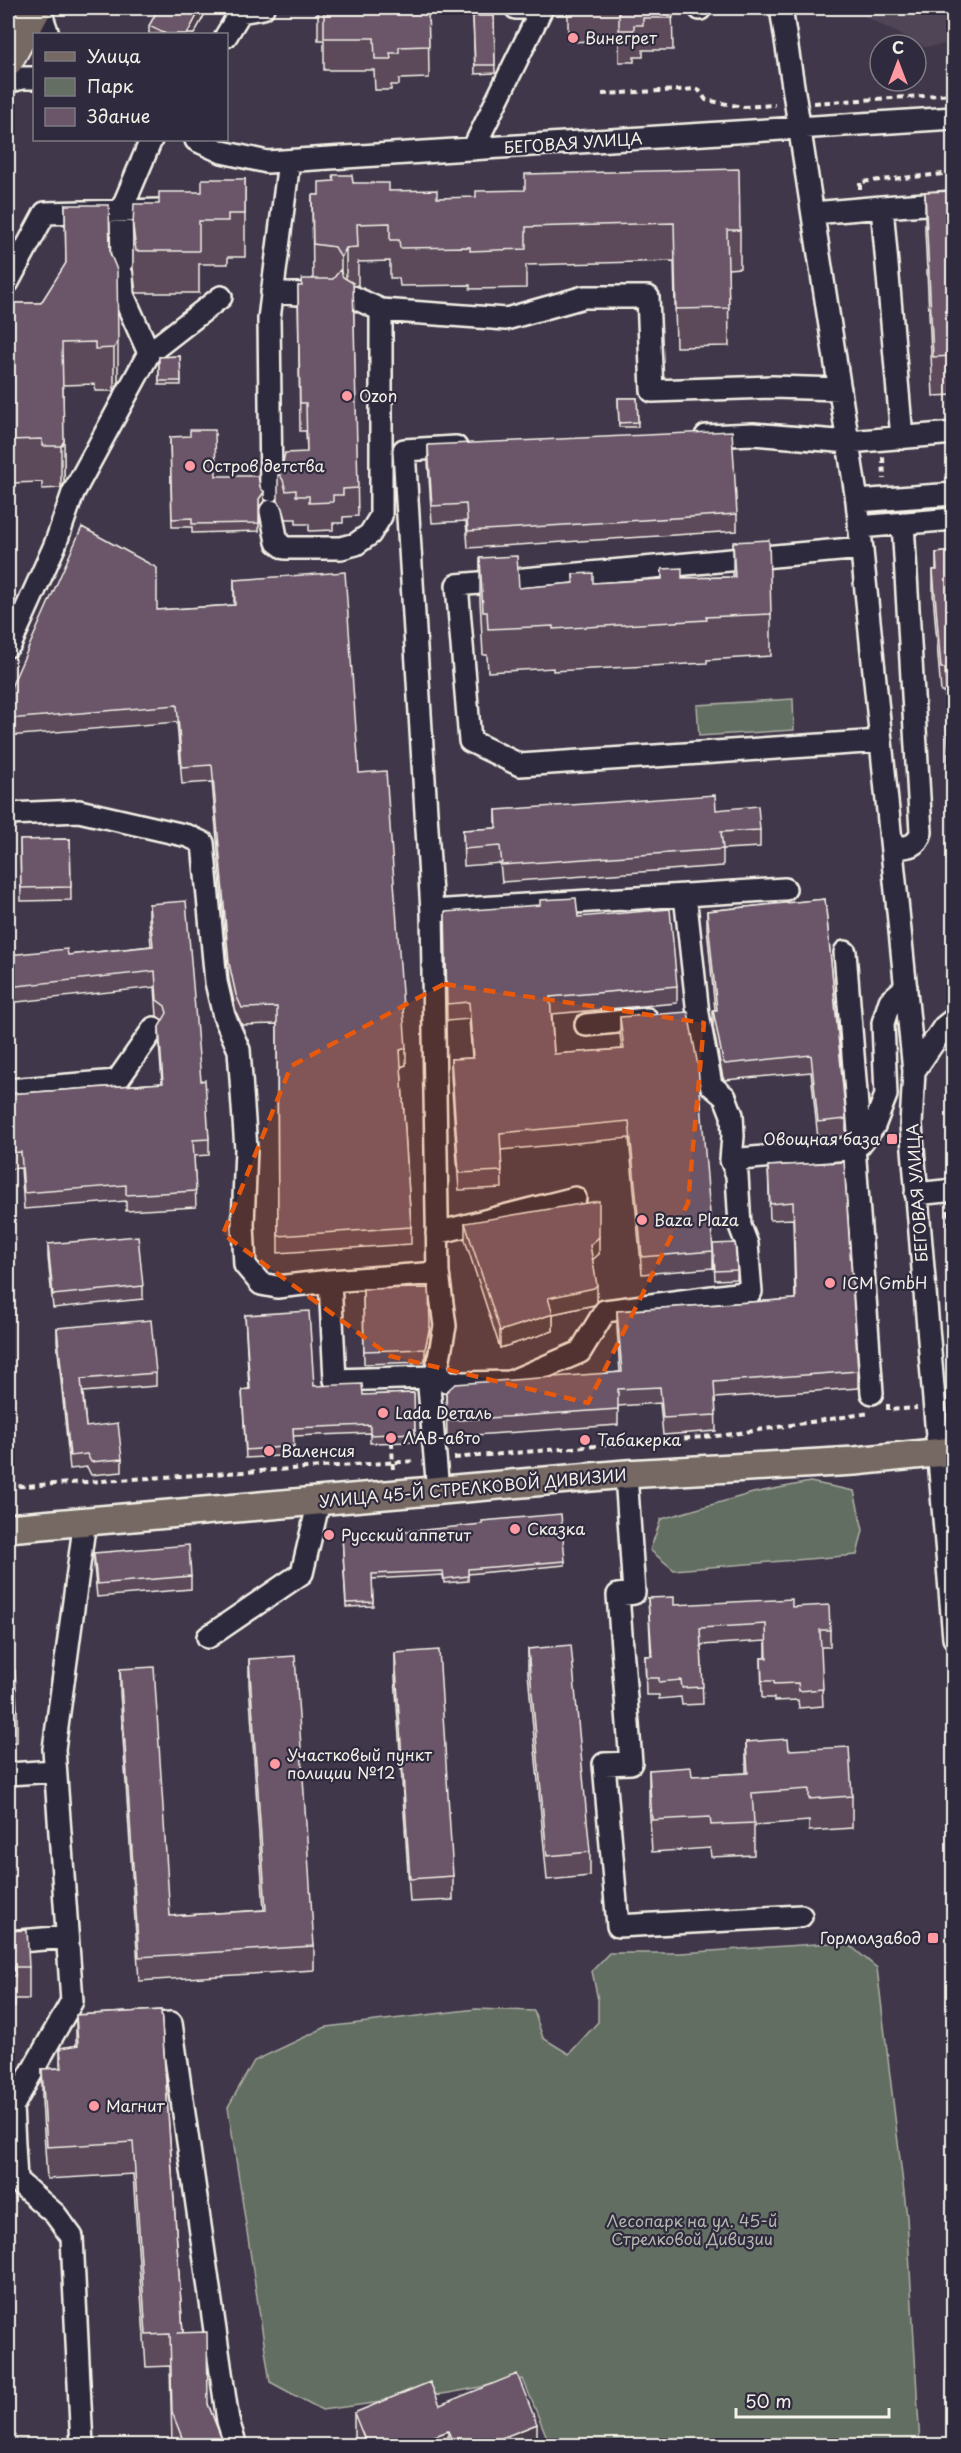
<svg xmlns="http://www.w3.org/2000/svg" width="961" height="2453" font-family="'Playpen Sans',sans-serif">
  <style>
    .built { fill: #504456 }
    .green { fill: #646e62; stroke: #acb0a5; stroke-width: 1.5 }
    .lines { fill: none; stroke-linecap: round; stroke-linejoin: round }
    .minor-casing { stroke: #f4f1e8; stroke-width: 26 }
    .major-casing { stroke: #f4f1e8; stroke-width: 32 }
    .highway-casing { stroke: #f4f1e8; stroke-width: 34 }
    .path { stroke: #f4f1e8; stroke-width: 4; stroke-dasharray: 6 4.5; stroke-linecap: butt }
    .minor { stroke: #2f2a3d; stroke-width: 21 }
    .major { stroke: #766964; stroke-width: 27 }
    .highway { stroke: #766964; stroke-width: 30 }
    .wall { fill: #5b495a; stroke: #f4f1e8; stroke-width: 1.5 }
    .shaded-wall { fill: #4a3c4a; stroke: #f4f1e8; stroke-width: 1.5 }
    .building { fill: #6a5569; stroke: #f4f1e8; stroke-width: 1.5 }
    .marked { fill: #e8590c; fill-opacity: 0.2; stroke: #e8590c; stroke-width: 4.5; stroke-dasharray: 12 8; stroke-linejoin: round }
    .poi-dot { fill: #ff9aa2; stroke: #2f2a3d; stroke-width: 2 }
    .labels { text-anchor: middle; stroke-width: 4.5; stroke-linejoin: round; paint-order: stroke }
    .poi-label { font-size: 16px; fill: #f4f1e8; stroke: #2f2a3d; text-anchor: start }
    .street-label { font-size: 16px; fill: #f4f1e8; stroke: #2f2a3d }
    .park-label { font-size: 16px; fill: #b3b6ac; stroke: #2f2a3d }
  </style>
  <rect width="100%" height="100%" fill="#41374a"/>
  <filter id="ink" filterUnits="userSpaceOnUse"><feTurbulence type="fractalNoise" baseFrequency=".0167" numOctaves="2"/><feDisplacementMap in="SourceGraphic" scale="12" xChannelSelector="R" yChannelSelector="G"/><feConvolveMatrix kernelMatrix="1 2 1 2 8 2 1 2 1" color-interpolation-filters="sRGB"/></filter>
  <g filter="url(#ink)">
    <path class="built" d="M848,8H953V43L925,47Z"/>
    <path class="green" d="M793,699L794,730L699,736L697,705Z
      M810,1482L854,1491L863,1530L857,1555L674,1570L650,1550L661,1519L753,1493Z
      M846,1942L877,1968L907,2217L920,2445H550L523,2379L449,2393L322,2410L270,2382L228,2107L254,2061L326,2027L476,2009L534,2011L543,2038L569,2054L598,2022V2000L592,1971L609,1953H681Z"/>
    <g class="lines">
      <g class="minor-casing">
        <path id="minor" d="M39,8L48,34
          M516,8H542
          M700,8V9
          M781,8L857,501L914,1071
          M240,12L263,8
          M226,36L243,8
          M8,82L22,78H34
          M196,140L222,152L267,162L954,118
          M473,149L542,8
          M813,213L882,207
          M122,262L121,211L151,140
          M122,275L123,295L149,353
          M8,282L45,213L161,210
          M272,292L324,296
          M381,310L506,319L584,297H648L652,391L772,387L840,389
          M706,436L753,434L849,442L954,433
          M902,438L882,207L954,202
          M271,490L269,319L289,161
          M857,501L954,494
          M271,511L277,542L285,548H341L356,544L370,534L381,516V310L353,297
          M859,527L954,519
          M862,548L457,585L470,741L520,765L881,741
          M8,646L11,643L55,545L73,493L149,353L221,297
          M8,814L79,811L188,836L203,843L216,982L224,1016L239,1050L246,1149L243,1225L245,1265L261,1284L277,1287L330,1281
          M892,848C906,847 917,848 921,832L903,523
          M432,911L685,895
          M845,952L860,1144
          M954,1019L944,1027L914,1071L911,1125L954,1638
          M586,1025L647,1019
          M8,1090L117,1081L154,1028
          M854,1146L872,1393
          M731,1160L847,1149L860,1144L874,1126L886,1095L883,1023L890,1001L906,987
          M916,1194L954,1190
          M437,1233L575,1198
          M437,1369L445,1381L462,1383L510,1382L580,1352L605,1311L751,1292L747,1244L740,1226L737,1175L731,1160L733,1136L732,1115L725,1097L711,1085L698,1014L685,895L785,889
          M433,1377L335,1380L330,1281L438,1273
          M626,1474L634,1593L618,1595L631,1763L604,1764L618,1926L801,1916
          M438,1491L429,1387L437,1369L445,1326L438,1273L432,911L404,450L456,447
          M208,1637L302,1573L319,1501
          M8,1774L55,1771
          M8,1942L67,1937
          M134,2026L171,2023L228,2421L236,2446
          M82,2446L72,2237L55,2214L16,2180L12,2107L72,2001L54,1749L85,1520"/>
      </g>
      <g class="major-casing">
        <path id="major" d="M8,1528L626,1474L855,1461L954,1451"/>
      </g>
      <g class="highway-casing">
        <path id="highway" d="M8,60L36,8"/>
      </g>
      <path class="path" d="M602,94L698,89L706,100L743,107L775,105
        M814,103L954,94
        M860,189V182L954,173
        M883,457L884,479
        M948,1210L954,1277
        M888,1404V1410L917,1408
        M392,1442L393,1472
        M454,1458L726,1435L870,1413
        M8,1487L416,1461"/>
      <use href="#minor" class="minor"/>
      <use href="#major" class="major"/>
      <use href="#highway" class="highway"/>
    </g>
    <path class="wall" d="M159,8H208L194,34H149V26Z
      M318,8H428L429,78L399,79V85H391V90H375L374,70H324V40H318Z
      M568,8H672L673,50H643V57H634V62H619V40L568,42Z
      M473,16H494L495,73L475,74Z
      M245,179V257H228V264H199V293H136L133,268V226L159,204L202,192Z
      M353,183L389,191L437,198L740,230V268L728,269L729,346L676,347L674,261L526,265V288L470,289V285L400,286L399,278H390V261L358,262V285L353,286L358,516L343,517V523H333V530L309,531V524H296V519H286L283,508L278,501V472L307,452L306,431H300L298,286H302L313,279L312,195H319Z
      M954,191V395L933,396L925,230V192Z
      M65,205L110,253L118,384L114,391H95V384L63,385L64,483L61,488L42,489V482L10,483L11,588H8V368L12,361V303H41L66,264Z
      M180,356L181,385H159V357Z
      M618,398H637L638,427H619Z
      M170,437L216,476L260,487L264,501L259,507V531L192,533V527H172Z
      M428,445L737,514V531L468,548L466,521L432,523L428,462Z
      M733,542L771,614V656L707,660V663L553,671V668L488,672L487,655H483L480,600V558L519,588L573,583V574L593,583L662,579V569L682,578L733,577Z
      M954,551V832L952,833L948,778V754H949L945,692H941L933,594V570H936V553Z
      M234,580L359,773L406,1065L401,1067L411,1227V1244L278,1253L277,1024L242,1025L236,1012L229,980L212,782L182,784L177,722L8,736V694L157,610L234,605Z
      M496,810H716L760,830V847L723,849V866L502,882L500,863L464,866L463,830L496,828Z
      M70,839L71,900L21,901L20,840Z
      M825,899L846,1119V1136L818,1139L811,1072L725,1080L723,1078L713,1027V1010H715L707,928V911Z
      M149,904L201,1081L209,1139V1155L194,1156L196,1207L126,1211V1201L24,1209L21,1168L8,1169V1094L162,1083L159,1043V1027L163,1020L157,1016L155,987L8,1003V955H68L151,946L149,920Z
      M445,912L578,917L677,986V1003L552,1014L554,1054L622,1049L620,1034V1017L713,1251V1268L642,1274L629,1138L501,1150L502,1188L459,1190L451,1076V1059L472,1058L469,1019L447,1021Z
      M844,1162L858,1371V1388L715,1398L716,1431L663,1435L660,1403L618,1406V1425L447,1437L446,1392L620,1372L617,1328V1311L795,1299L793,1219L770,1220L768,1166Z
      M465,1223L599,1254L592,1260L597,1302L594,1305L553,1314V1331L500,1348L465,1240Z
      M48,1244L143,1286V1299L53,1308L48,1257Z
      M713,1244L737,1270V1279L715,1280Z
      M363,1289L430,1339L425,1362L364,1364Z
      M245,1315L314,1386L363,1395L414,1393L415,1442L370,1443V1433L293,1436L294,1455L246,1458L242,1390L249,1389Z
      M57,1328L156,1373V1386L83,1392L86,1427L122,1459V1472L91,1475L87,1467L70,1469L57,1341Z
      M342,1534L565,1561V1565L468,1574V1581L444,1583L443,1575L372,1579L373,1606L346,1607Z
      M94,1553L191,1576V1589L97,1597L94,1566Z
      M648,1598L674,1605L792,1607L830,1630V1647H820L823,1706L799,1708L798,1700L774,1701V1698H762L761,1658H766V1641L701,1645L703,1704L682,1705L681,1697L659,1699V1695H646L645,1656H651Z
      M528,1649L590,1852V1876L547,1880L528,1673Z
      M395,1653L453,1876V1900L410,1902L395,1677Z
      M249,1659L314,1946V1970L139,1981L120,1693V1669L170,1916L264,1910L249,1683Z
      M8,1670L17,1710V1742L8,1743Z
      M746,1742L789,1750L852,1796V1828L809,1831V1821L754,1825V1855L711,1857L710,1848L652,1852L649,1802V1770L692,1776L746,1773Z
      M8,1931L29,1967V1999H15V2007L8,2008Z
      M161,2010L183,2333L208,2404L224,2445H172V2443L170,2366L146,2367L133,2174L47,2179L42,2101V2069L60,2068V2048L76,2046V2015Z
      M440,2405L537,2445H354V2413Z"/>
    <path class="shaded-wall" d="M201,8H208L194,34H187Z
      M346,248V286L341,296V258Z
      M118,341V384L114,391V348Z
      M64,441V483L61,488V446Z
      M264,492V501L259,507V499Z
      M406,1048V1065L400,1067V1050Z
      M599,1237V1254L590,1262V1245Z
      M597,1285V1302L594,1305L548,1315V1298Z
      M553,1314V1331L500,1348V1331Z
      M430,1326V1339L425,1362V1349Z
      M537,2424V2445H484Z
      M448,2431V2445H411Z"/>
    <path class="building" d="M159,8H201L187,34H166L149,26Z
      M318,8H428L429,46L399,47V53H390L391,59H375L374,38H324V9H318Z
      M568,8H672L673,18H643V25H634V30H619V8L568,10Z
      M473,16H494L495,65H475Z
      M739,169L740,230H727L729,308L676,309L674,223L526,227V249L470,251V247L400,248L399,240H390V223L357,224L358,247L346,248L341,258L335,247L313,244L312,195H319V182L334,181L333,175H352L353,183H389V191L437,190V198L476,197V191L525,190V174Z
      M202,179H245V214H228V221H199V251H136L133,226L134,204H159V192H202Z
      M954,191V356L933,357L925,192Z
      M65,205H109L110,253L117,270L118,341L114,348L95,349V342L62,343L64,441L61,446H42V439L9,440L11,545H8V368L13,360L12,303H41L66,263Z
      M340,270L343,277L353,283L358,488L343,489V495H333V502L309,503V496H296V490L286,491L283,480L278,472L282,467L285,453L307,452L306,403H300L298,286H302V279H333Z
      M180,356L181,381H159V357Z
      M618,398H637L638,422L619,423Z
      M190,430H215L216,476H258L260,487L264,492L259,499V523L192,524V518L172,519L170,437L190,436Z
      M732,431L737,514L468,531L466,504L432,506L428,445Z
      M82,527L157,568V610L235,605L234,580L345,572L359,773L386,771L406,1048L400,1050L411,1227L278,1236L277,1007L242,1008L236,995L229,963L212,765L182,767L177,705L8,719V694Z
      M769,540L771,614L706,617L707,620L553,629V626L488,629L487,612H483L480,558L517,556L519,588L574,583L573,574L593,573V583L662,579V569L682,568V578L735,577L733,542Z
      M954,551V808L952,809L948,754H951L946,687L945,668H941L933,570H937L936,553Z
      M715,795L716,810L758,806L760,830L721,832L723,849L502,865L500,846L464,849L463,830L497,828L496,810Z
      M70,839L71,887L21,888L20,840Z
      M576,898L578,917L670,909L677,986L550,997L554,1054L624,1049L620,1017L688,1012L698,1066L713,1251L642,1257L629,1121L500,1133L502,1171L459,1173L451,1059L473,1058L469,1002L447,1004L445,912L540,905V900Z
      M825,899L846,1119L818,1122L811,1055L725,1064L723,1061L713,1010H717L707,911Z
      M186,901L201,1081L205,1080L209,1139L193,1140L196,1191L126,1195V1185L24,1193L21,1152L8,1153V1094L163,1083L159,1027L167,1013L165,1006L157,1000L155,971L8,987V955L67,949L68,955L153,946L149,904Z
      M844,1162L858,1371L714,1382L716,1415L663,1418L660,1387L618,1389V1409L447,1421L446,1392L455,1384L622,1372L617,1311L796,1299L793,1202L770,1204L768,1166Z
      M599,1201V1237L590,1245L597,1285L594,1288L548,1298L553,1314L500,1331L465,1223Z
      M138,1236L143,1286L53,1295L48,1244Z
      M735,1243L737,1270L715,1271L713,1244Z
      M429,1288L430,1326L425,1349L364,1351L363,1289Z
      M309,1311L314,1386L362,1384L363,1395L414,1393L415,1433L370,1435V1425L293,1428L294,1446L246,1450L242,1390L250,1389L245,1315Z
      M151,1320L156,1373L81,1379L86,1427L118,1423L122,1459L91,1462L87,1454L70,1456L57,1328Z
      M561,1514L565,1561L468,1569V1576L444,1579L443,1571L372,1574L373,1602L346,1603L342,1534L424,1530L482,1524V1521Z
      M189,1545L191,1576L97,1584L94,1553Z
      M674,1597V1605L792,1599V1607L829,1605L830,1630H820L823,1689L799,1691L798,1683L774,1684V1681H762L761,1658H767L766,1624L700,1628L703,1687L682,1688L681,1680L659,1682V1678H646L645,1656H652L648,1598Z
      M571,1645L590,1852L547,1856L528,1649Z
      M439,1650L453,1876L410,1879L395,1653Z
      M295,1656L314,1946L139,1957L120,1669L154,1667L170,1916L266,1910L249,1659Z
      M8,1670H15L17,1710L8,1711Z
      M788,1739L789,1750L849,1747L852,1796L809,1799V1789L752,1793L754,1823L711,1825L710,1817L652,1820L649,1770L691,1767L692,1776L748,1773L746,1742Z
      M27,1930L29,1967H14L15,1976H8V1931Z
      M161,2010L183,2333H176L207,2332L208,2404L224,2445H185L172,2412L170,2334L146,2335L133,2142L47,2147L42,2069L62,2068L60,2048L78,2045L76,2015Z
      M517,2374L537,2424L484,2445H454L448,2431L411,2445H367L354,2413L430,2382L440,2405Z
      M55,2439L56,2445H8V2441Z"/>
  </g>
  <path class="marked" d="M444,984L704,1023L688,1203L588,1403L390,1356L223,1234L291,1066Z"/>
  <g class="poi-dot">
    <circle cx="573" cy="38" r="6"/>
    <circle cx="347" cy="396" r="6"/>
    <circle cx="190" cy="466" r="6"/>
    <rect x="886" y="1133" width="12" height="12" rx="3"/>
    <circle cx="642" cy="1220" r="6"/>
    <circle cx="830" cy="1283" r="6"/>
    <circle cx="383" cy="1413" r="6"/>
    <circle cx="391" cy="1438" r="6"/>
    <circle cx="585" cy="1440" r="6"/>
    <circle cx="269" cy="1451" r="6"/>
    <circle cx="515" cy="1529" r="6"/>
    <circle cx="329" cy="1535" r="6"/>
    <circle cx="275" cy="1764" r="6"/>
    <rect x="927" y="1932" width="12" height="12" rx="3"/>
    <circle cx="94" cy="2106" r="6"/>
  </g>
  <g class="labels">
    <g class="poi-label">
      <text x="585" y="44">Винегрет</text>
      <text x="359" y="402">Ozon</text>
      <text x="202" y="472">Остров детства</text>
      <text x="880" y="1145" text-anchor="end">Овощная база</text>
      <text x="654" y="1226">Baza Plaza</text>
      <text x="842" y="1289">ICM GmbH</text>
      <text x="395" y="1419">Lada Dеталь</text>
      <text x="403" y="1444">ЛАВ-авто</text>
      <text x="597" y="1446">Табакерка</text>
      <text x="281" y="1457">Валенсия</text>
      <text x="527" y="1535">Сказка</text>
      <text x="341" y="1541">Русский аппетит</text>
      <text x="287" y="1761">Участковый пункт<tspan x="287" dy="18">полиции №12</tspan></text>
      <text x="921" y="1944" text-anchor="end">Гормолзавод</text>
      <text x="106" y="2112">Магнит</text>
    </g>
    <g class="street-label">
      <text transform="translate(573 143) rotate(-4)" y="6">БЕГОВАЯ УЛИЦА</text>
      <text transform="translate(917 1193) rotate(-94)" y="6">БЕГОВАЯ УЛИЦА</text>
      <text transform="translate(473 1488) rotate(-5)" y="6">УЛИЦА 45-Й СТРЕЛКОВОЙ ДИВИЗИИ</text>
    </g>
    <g class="park-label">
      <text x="692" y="2227">Лесопарк на ул. 45-й<tspan x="692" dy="18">Стрелковой Дивизии</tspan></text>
    </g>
  </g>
  <rect width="961" height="2453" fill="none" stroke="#2f2a3d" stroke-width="30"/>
  <rect x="15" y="15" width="931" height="2423" fill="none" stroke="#f4f1e8" stroke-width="2" filter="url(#ink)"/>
  <rect x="33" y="33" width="195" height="108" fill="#2f2a3d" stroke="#7e7a81" stroke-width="1.5"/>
  <rect x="45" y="52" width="30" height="9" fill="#766964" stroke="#7e7a81" stroke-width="1.5"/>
  <text x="87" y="63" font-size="18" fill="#f4f1e8">Улица</text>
  <rect x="45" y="78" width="30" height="18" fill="#646e62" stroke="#7e7a81" stroke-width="1.5"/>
  <text x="87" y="93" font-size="18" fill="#f4f1e8">Парк</text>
  <rect x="45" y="108" width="30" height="18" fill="#6a5569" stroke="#7e7a81" stroke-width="1.5"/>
  <text x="87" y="123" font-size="18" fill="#f4f1e8">Здание</text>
  <g transform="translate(898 63)"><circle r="28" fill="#2f2a3d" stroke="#7e7a81" stroke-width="1.5"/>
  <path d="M0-4.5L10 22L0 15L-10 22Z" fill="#ff9aa2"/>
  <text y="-9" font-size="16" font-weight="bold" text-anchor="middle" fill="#f4f1e8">С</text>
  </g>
  <path d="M736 2408v9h153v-9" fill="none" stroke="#f4f1e8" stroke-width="3"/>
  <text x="745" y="2408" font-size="18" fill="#f4f1e8" stroke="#2f2a3d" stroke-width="4.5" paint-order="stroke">50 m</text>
</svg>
